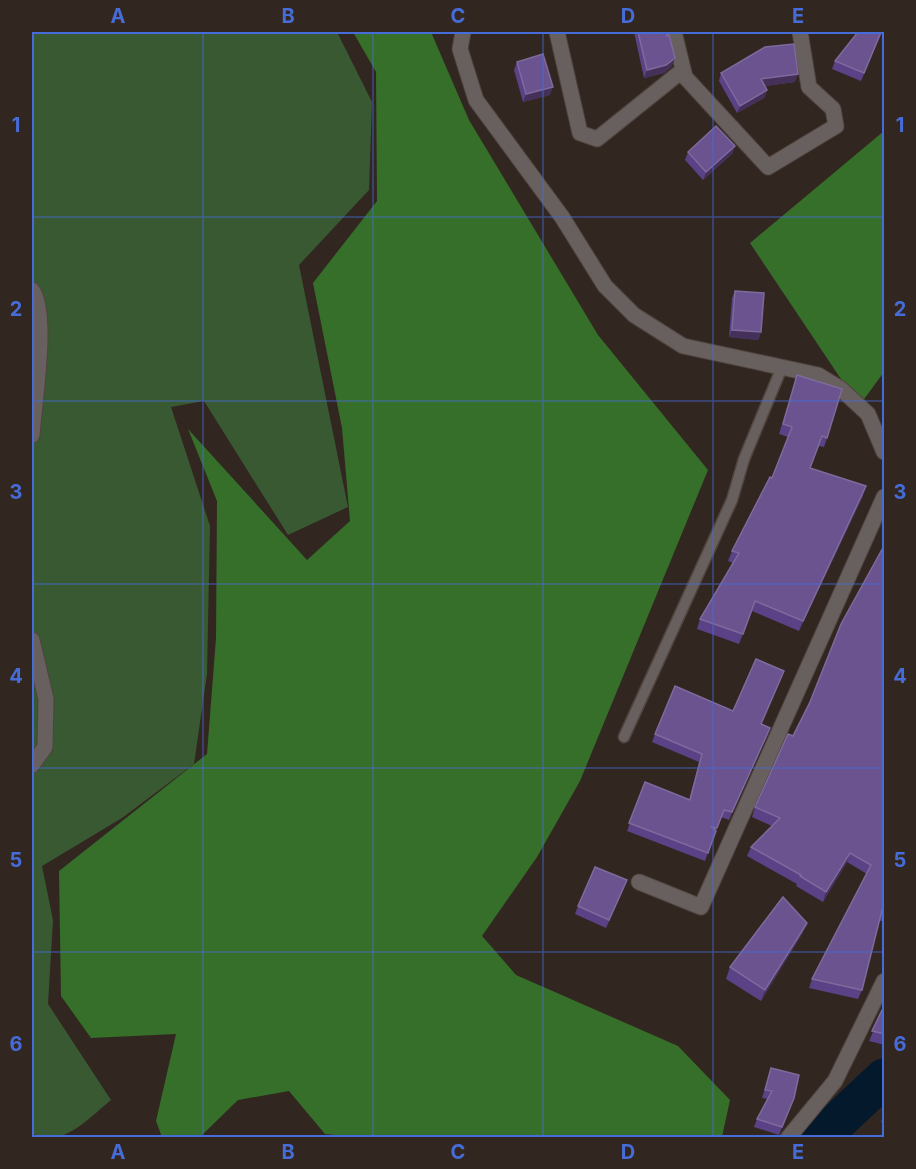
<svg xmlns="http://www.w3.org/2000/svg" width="916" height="1169" font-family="Inter,sans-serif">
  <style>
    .green { fill: #385932 }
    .forest { fill: #356f2a }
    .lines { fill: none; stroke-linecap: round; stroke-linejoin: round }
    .river { stroke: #05192d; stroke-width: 39 }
    .service-casing { stroke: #50443e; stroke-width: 13 }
    .minor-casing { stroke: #50443e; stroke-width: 17 }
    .service { stroke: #68605f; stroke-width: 10 }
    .minor { stroke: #68605f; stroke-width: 15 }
    .wall { fill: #5b4286 }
    .shaded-wall { fill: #443059 }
    .building { fill: #6a538f; stroke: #7e6a9c; stroke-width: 1.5 }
    .grid { fill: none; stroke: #466cd9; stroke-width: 1.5; stroke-opacity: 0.55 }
    .neatline { fill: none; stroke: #466cd9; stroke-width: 2 }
    .grid-label { font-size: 20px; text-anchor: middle; font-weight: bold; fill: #466cd9 }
  </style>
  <rect width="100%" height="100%" fill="#322620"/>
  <path class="green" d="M32,32H337L372,102L369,190L299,265L348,507L288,535L204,401L171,407L210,526L207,674L194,764L122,818L42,866L53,920L48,1004L111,1100C90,1117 60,1151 32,1133Z"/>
  <path class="forest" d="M353,32H431L469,120L598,335L708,470L580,781L537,857L482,936L516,975L678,1046L730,1100L722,1137L367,1138L325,1134L289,1091L238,1100L200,1137H162L156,1121L176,1034L91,1038L61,996L59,871L207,754L216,638L217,501L188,429L307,560L350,521L342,428L313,283L377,201L376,72Z
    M884,131V372L859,406L750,243Z"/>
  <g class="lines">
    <path class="river" d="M820,1138L884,1078"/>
    <g class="service-casing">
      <path id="service" d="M624,737L732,500L744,459L782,367"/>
    </g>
    <g class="minor-casing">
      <path id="minor" d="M463,32L460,49L476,100L562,217L605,286L634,315L683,346L818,375L841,389L868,414L884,452
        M557,32L580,133L597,139L683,70
        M674,32L685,77L768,167L836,126L833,109L809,87L800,32
        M32,290C49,313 34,404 32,435
        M32,640L46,699L45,747L32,765
        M639,882L701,907L884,497
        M788,1138L835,1081L884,981"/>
    </g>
    <use href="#service" class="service"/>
    <use href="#minor" class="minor"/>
  </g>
  <path class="wall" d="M634,32H666L672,66L664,73L644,78Z
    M882,32L861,81L832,69L835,61Z
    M517,62L550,95L523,102L514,70Z
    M721,73L795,82L765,86L767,90L764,98L737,113L719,81Z
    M735,146L732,154L703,180L685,160L688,152Z
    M735,291L761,332L758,340L729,337L732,298Z
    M797,375L827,438L824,447L819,446L810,468L863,496L799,631L752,611L739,644L697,629L700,619L733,563L728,561L732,551L772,478L788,437L779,434Z
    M885,544V923L879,920L862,990L858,999L809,988L812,979L867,874L847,862L823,902L796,886L797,884L747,856L751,847L772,826L752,817L755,807L810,702Z
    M781,679L761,724L770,728L767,736L729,820L721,817L705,861L627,831L645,782L689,800L699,762L652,742L655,734L733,711Z
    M624,888L606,928L575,914L578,906Z
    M807,923L802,934L761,1001L726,979L730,967Z
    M885,1004V1045L869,1041Z
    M771,1068L794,1098L779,1135L754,1127L757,1119L768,1099L762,1098Z
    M885,1113V1125L881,1122Z"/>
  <path class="shaded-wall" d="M675,58L672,66L664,73L644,78L647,70Z
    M798,74L795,82L758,87L761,79Z
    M553,87L550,95L523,102L526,94Z
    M767,90L764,98L737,113L740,106Z
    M735,146L732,154L703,180L706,172Z
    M732,330L761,332L758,340L729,337Z
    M866,486L863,496L799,631L803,621Z
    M770,728L767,736L729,820L732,812Z
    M850,853L847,862L823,902L826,892Z
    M807,923L802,934L761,1001L765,990Z"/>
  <path class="building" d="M638,32H666L667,36L669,35L675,58L666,65L647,70Z
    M858,32H881L864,73L835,61Z
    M794,44L798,74L761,79L767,90L740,106L721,73L765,47Z
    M543,54L553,87L526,94L517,62Z
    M716,126L735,146L706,172L688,152Z
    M735,291L764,293L761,332L732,330Z
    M797,375L842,389L827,438L822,436L810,468L866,486L803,621L755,601L743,634L700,619L739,553L732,551L770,477L772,478L792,427L783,424Z
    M885,544V912L882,910L862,990L812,979L871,865L850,853L826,892L800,876L801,875L751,847L780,818L755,807L788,734L793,736L810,702L841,624Z
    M756,659L784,671L761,724L770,728L732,812L724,810L717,828L712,827L716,831L708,853L629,823L645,782L690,800L702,754L655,734L675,686L733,711Z
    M595,867L627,880L609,920L578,906Z
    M783,897L807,923L765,990L730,967Z
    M885,1004V1034L872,1031Z
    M771,1068L799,1075L794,1098L782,1127L757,1119L772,1091L765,1090Z"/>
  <path class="grid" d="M203,32V1138M373,32V1138M543,32V1138M713,32V1138M32,217H884M32,401H884M32,584H884M32,768H884M32,952H884"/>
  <rect width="916" height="1169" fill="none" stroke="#322620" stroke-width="66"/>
  <rect x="33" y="33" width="850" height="1103" class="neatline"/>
  <g class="grid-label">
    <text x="118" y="23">A</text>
    <text x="288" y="23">B</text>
    <text x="458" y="23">C</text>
    <text x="628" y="23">D</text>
    <text x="798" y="23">E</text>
    <text x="16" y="132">1</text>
    <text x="900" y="132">1</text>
    <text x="16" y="316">2</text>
    <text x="900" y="316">2</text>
    <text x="16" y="499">3</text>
    <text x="900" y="499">3</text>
    <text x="16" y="683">4</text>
    <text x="900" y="683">4</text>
    <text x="16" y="867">5</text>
    <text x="900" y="867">5</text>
    <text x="16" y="1051">6</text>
    <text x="900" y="1051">6</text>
    <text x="118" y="1159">A</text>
    <text x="288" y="1159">B</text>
    <text x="458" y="1159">C</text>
    <text x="628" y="1159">D</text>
    <text x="798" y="1159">E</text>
  </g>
</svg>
